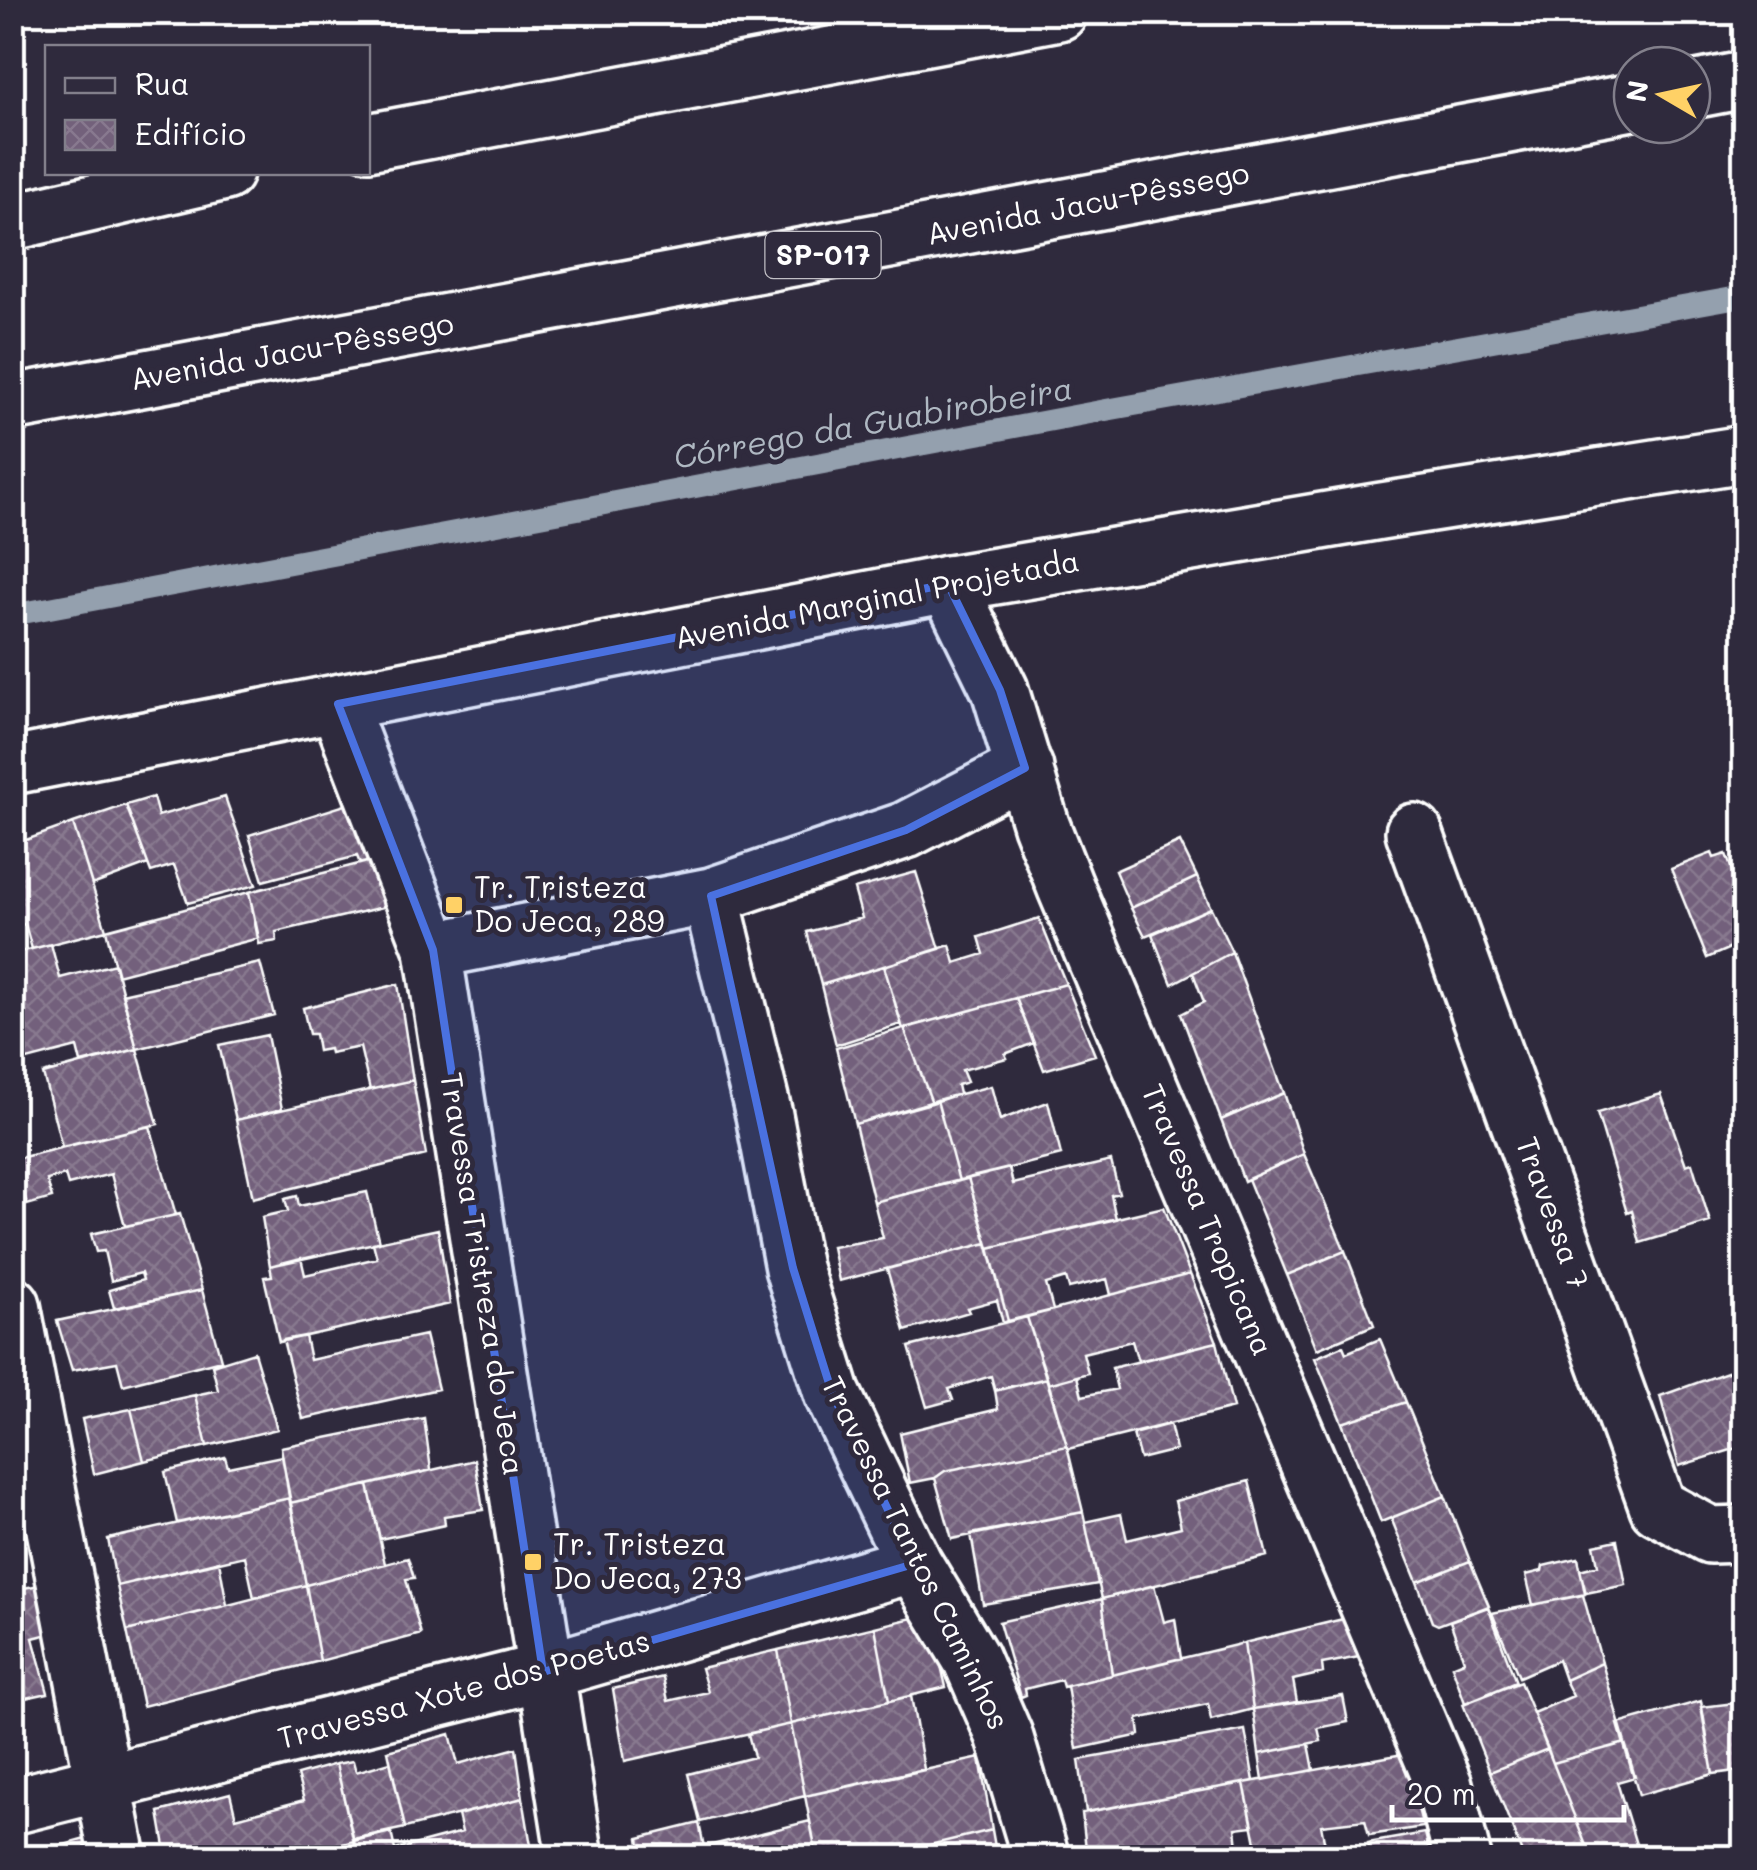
<svg xmlns="http://www.w3.org/2000/svg" width="1757" height="1870" font-family="Mali,sans-serif">
  <style>
    .lines { fill: none; stroke-linecap: round; stroke-linejoin: round }
    .stream { stroke: #94a0ae; stroke-width: 22 }
    .building { fill: url(#building-cross-hatch); stroke: #fff; stroke-width: 2.5 }
    .street-casing { stroke: #fff; stroke-width: 62 }
    .secondary-casing { stroke: #fff; stroke-width: 62 }
    .highway-casing { stroke: #fff; stroke-width: 62 }
    .street { stroke: #2f2a3d; stroke-width: 55 }
    .secondary { stroke: #2f2a3d; stroke-width: 55 }
    .highway { stroke: #2f2a3d; stroke-width: 55 }
    .marked { fill: #4a71e0; fill-opacity: 0.2; stroke: #4a71e0; stroke-width: 8; stroke-linejoin: round }
    .poi-dot { fill: #ffd166; stroke: #2f2a3d; stroke-width: 4 }
    .labels { text-anchor: middle; stroke-width: 10; stroke-linejoin: round; paint-order: stroke }
    .shield { fill: #2f2a3d; stroke: #c1bfc5; stroke-width: 2.5 }
    .shield-label { font-size: 28px; font-weight: bold; fill: #fff }
    .street-label { font-size: 30px; fill: #fff; stroke: #2f2a3d }
    .poi-label { font-size: 30px; fill: #fff; stroke: #2f2a3d; text-anchor: start }
    .water-label { font-size: 32px; font-style: italic; fill: #afb8c2; stroke: #2f2a3d }
  </style>
  <defs>
    <pattern id="building-cross-hatch" width="8" height="8" patternUnits="userSpaceOnUse" patternTransform="scale(2.5)"><rect width="8" height="8" fill="#73617b"/><path d="M0 0l8 8M0 8l8-8" fill="none" stroke="#88798f"/></pattern>
  </defs>
  <rect width="100%" height="100%" fill="#2f2a3d"/>
  <filter id="ink" filterUnits="userSpaceOnUse"><feTurbulence type="fractalNoise" baseFrequency=".01" numOctaves="2"/><feDisplacementMap in="SourceGraphic" scale="20" xChannelSelector="R" yChannelSelector="G"/><feConvolveMatrix kernelMatrix="1 2 1 2 8 2 1 2 1" color-interpolation-filters="sRGB"/></filter>
  <g filter="url(#ink)">
    <g class="lines">
      <path class="stream" d="M12,615L1106,410L1744,296"/>
    </g>
    <path class="building" d="M153,797L158,816L225,797L256,885L188,903L174,865L151,872L126,805Z
      M361,800L374,860L360,864L357,856L263,881L249,835Z
      M126,805L148,864L92,885L73,823Z
      M73,823L106,930L32,949L25,924L12,927V845Z
      M1180,842L1197,877L1131,908L1115,871Z
      M1712,853L1714,858L1726,854L1744,902V942L1707,958L1671,869Z
      M374,860L383,907L276,932L277,941L259,944L249,892Z
      M916,872L940,949L821,985L807,932L862,918L854,889Z
      M1197,877L1211,908L1145,936L1131,908Z
      M249,892L259,938L117,975L106,930Z
      M1211,908L1232,952L1172,984L1152,934Z
      M1039,918L1066,984L903,1029L884,966L950,945L955,963L984,954L979,937Z
      M51,944L60,978L115,964L137,1049L81,1063L77,1047L12,1064V954Z
      M1232,952L1284,1093L1221,1120L1181,1014L1204,1002L1193,973Z
      M260,963L274,1015L137,1049L122,994Z
      M884,966L901,1024L836,1045L821,985Z
      M398,984L413,1080L370,1090L360,1047L330,1053L329,1049L318,1051L315,1034H309L303,1008Z
      M1066,984L1095,1055L1044,1070L1016,998Z
      M1016,998L1034,1043L1005,1054L1007,1058L962,1070L967,1082L957,1085L959,1094L932,1103L904,1028Z
      M904,1028L932,1103L855,1124L836,1048Z
      M267,1035L282,1109L236,1120L219,1045Z
      M137,1049L158,1124L62,1147L43,1074Z
      M413,1080L426,1155L253,1198L236,1120Z
      M991,1086L1000,1120L1048,1102L1061,1155L959,1181L937,1100Z
      M1284,1093L1304,1154L1244,1181L1221,1120Z
      M1661,1094L1686,1165L1692,1163L1710,1222L1640,1243L1632,1211L1627,1213L1597,1113Z
      M937,1100L959,1181L874,1202L855,1124Z
      M150,1126L176,1215L125,1226L111,1174L68,1185L65,1175L47,1180L52,1198L27,1205L15,1159Z
      M1304,1154L1345,1251L1287,1275L1248,1179Z
      M1111,1161L1119,1193L1111,1195L1116,1219L989,1248L968,1178L1009,1168L1013,1184Z
      M968,1178L987,1243L839,1281L832,1247L883,1238L874,1202Z
      M367,1192L379,1242L270,1266L262,1217L288,1211L285,1199L297,1196L299,1206Z
      M1164,1207L1190,1274L1111,1295L1107,1279L1069,1288L1066,1278L1046,1284L1053,1310L1008,1321L989,1248Z
      M180,1214L202,1290L114,1308L109,1290L143,1280L141,1273L111,1281L104,1251L96,1252L91,1234Z
      M438,1229L450,1304L279,1342L264,1277L272,1276L270,1266L301,1258L305,1275L377,1258L373,1243Z
      M987,1243L1008,1321L1003,1323L997,1300L967,1308L969,1312L905,1331L887,1269Z
      M1345,1251L1374,1325L1317,1349L1287,1275Z
      M1190,1274L1217,1342L1138,1361L1132,1341L1083,1353L1088,1373L1048,1384L1027,1317Z
      M202,1290L221,1360L123,1385L117,1362L72,1370L57,1321Z
      M1027,1317L1047,1378L995,1391L991,1376L949,1389L953,1400L927,1407L909,1347Z
      M425,1335L438,1389L303,1419L283,1340L305,1336L310,1360Z
      M1380,1339L1406,1402L1342,1423L1315,1358L1343,1346L1346,1353Z
      M1217,1342L1233,1408L1068,1449L1048,1384L1077,1376L1082,1396L1117,1389L1112,1368Z
      M254,1352L277,1429L207,1446L195,1395L218,1390L212,1365Z
      M1744,1366V1446L1679,1466L1660,1396Z
      M1047,1378L1067,1446L945,1471L935,1478L910,1483L900,1433L998,1409L995,1390Z
      M195,1395L207,1446L144,1461L131,1409Z
      M1406,1402L1445,1496L1381,1522L1342,1423Z
      M131,1409L144,1461L94,1474L82,1419Z
      M424,1418L431,1470L290,1503L281,1447Z
      M1170,1424L1176,1450L1140,1459L1133,1434Z
      M1067,1446L1083,1512L952,1539L935,1478L945,1471Z
      M282,1456L290,1498L177,1523L165,1472L225,1457L228,1467Z
      M475,1460L483,1510L444,1516L445,1525L380,1539L368,1485Z
      M1249,1481L1267,1556L1102,1599L1085,1522L1121,1514L1127,1540L1181,1527L1175,1501Z
      M368,1485L385,1564L306,1585L290,1503Z
      M1445,1496L1470,1561L1417,1582L1391,1518Z
      M290,1498L306,1585L254,1598L245,1556L117,1586L108,1539Z
      M1083,1512L1098,1584L983,1604L971,1534Z
      M1617,1540L1626,1585L1586,1593L1580,1570L1598,1565L1594,1545Z
      M12,1543L23,1588L12,1590Z
      M408,1558L414,1578L406,1579L421,1634L320,1661L306,1585Z
      M1578,1558L1585,1594L1533,1605L1526,1575L1542,1571L1543,1566Z
      M219,1561L227,1605L127,1631L117,1586Z
      M1470,1561L1489,1606L1438,1625L1432,1622L1417,1582Z
      M40,1585L52,1633L33,1638L48,1693L12,1701V1590Z
      M306,1585L320,1661L143,1706L127,1631Z
      M1154,1585L1164,1622L1175,1619L1181,1658L1112,1675L1102,1599Z
      M1583,1595L1602,1663L1565,1680L1558,1660L1519,1677L1492,1613Z
      M1102,1599L1112,1675L1067,1686L1063,1687L1061,1680L1025,1689L1026,1695L1021,1697L999,1622Z
      M1488,1607L1516,1682L1465,1703L1452,1666L1464,1661L1450,1621Z
      M929,1614L946,1687L889,1701L875,1627Z
      M1347,1618L1364,1656L1322,1664L1323,1673L1293,1680L1297,1702L1253,1709L1244,1643Z
      M875,1627L889,1701L791,1724L778,1650Z
      M1244,1643L1253,1709L1211,1720L1208,1704L1138,1719L1140,1735L1077,1749L1067,1686Z
      M778,1650L791,1724L625,1761L613,1689L663,1677L668,1701L708,1692L701,1668Z
      M1602,1663L1625,1743L1553,1763L1533,1713L1573,1696L1565,1680Z
      M1520,1682L1548,1749L1490,1772L1463,1704Z
      M911,1696L924,1769L805,1796L791,1724Z
      M1343,1696L1348,1722L1318,1728L1321,1741L1259,1754L1253,1709Z
      M1701,1701L1713,1774L1639,1795L1618,1724Z
      M1744,1702V1770L1713,1774L1701,1707Z
      M791,1724L805,1796L700,1822L688,1774L754,1757L748,1734Z
      M1245,1730L1254,1781L1086,1812L1079,1760Z
      M450,1734L458,1764L516,1748L523,1798L405,1828L388,1751Z
      M1625,1743L1635,1777L1617,1782L1638,1851L1613,1858H1591L1553,1763Z
      M1309,1744L1314,1770L1263,1780L1259,1754Z
      M1548,1749L1553,1763L1591,1858H1524L1490,1772Z
      M1403,1754L1423,1827L1369,1835L1365,1820L1321,1825L1326,1850L1259,1858L1244,1783Z
      M980,1758L992,1830L876,1858H817L805,1796Z
      M353,1761L356,1772L390,1762L405,1828L353,1839L336,1764Z
      M336,1764L354,1841L290,1858H167L159,1812L230,1793L236,1818L304,1800L297,1775Z
      M1244,1783L1253,1826L1236,1828L1239,1858H1087L1082,1813Z
      M523,1798L533,1858H358L354,1841L391,1832L395,1850L462,1832L458,1815Z
      M810,1821L817,1858H642L639,1838L699,1823L704,1847Z
      M992,1830L997,1858H876Z
      M1425,1833L1431,1858H1371L1368,1843Z
      M85,1839L89,1858H31L32,1854Z
      M354,1841L358,1858H290Z
      M1314,1852L1315,1858H1282Z"/>
    <g class="lines">
      <g class="street-casing">
        <path id="street" d="M948,584L1000,690L1041,825L1065,886L1444,1785L1463,1858
          M338,704L433,950L575,1858
          M1414,832L1658,1507L1710,1535L1744,1534
          M711,896L764,1115L793,1268L832,1393L914,1564L971,1659L1004,1735L1041,1858
          M433,950L711,896L906,830L1025,768
          M12,1305L118,1858
          M12,1806L543,1672L914,1564"/>
      </g>
      <g class="secondary-casing">
        <path id="secondary" d="M12,766L948,584L1381,511L1744,454"/>
      </g>
      <g class="highway-casing">
        <path id="highway" d="M1692,90L1744,80
          M368,142L1059,12
          M12,222L225,172
          M12,403L1632,102"/>
      </g>
      <use href="#street" class="street"/>
      <use href="#secondary" class="secondary"/>
      <use href="#highway" class="highway"/>
    </g>
  </g>
  <path class="marked" d="M948,584L1000,690L1025,768L906,830L711,896L793,1268L832,1393L914,1564L543,1672L433,950L338,704Z"/>
  <g class="poi-dot">
    <rect x="444" y="895" width="20" height="20" rx="5"/>
    <rect x="523" y="1552" width="20" height="20" rx="5"/>
  </g>
  <g class="labels">
    <rect class="shield" x="765.5" y="232" width="115" height="46" rx="8"/>
    <g class="shield-label">
      <text x="823" y="265">SP-017</text>
    </g>
    <g class="street-label">
      <text transform="translate(1088 204) rotate(-11)" y="10">Avenida Jacu-Pêssego</text>
      <text transform="translate(292 352) rotate(-10)" y="10">Avenida Jacu-Pêssego</text>
      <text transform="translate(877 600) rotate(-11)" y="10">Avenida Marginal Projetada</text>
      <text transform="translate(1552 1213) rotate(70)" y="10">Travessa 7</text>
      <text transform="translate(1207 1220) rotate(67)" y="10">Travessa Tropicana</text>
      <text transform="translate(482 1274) rotate(81)" y="10">Travessa Tristreza do Jeca</text>
      <text transform="translate(915 1553) rotate(64)" y="10">Travessa Tantos Caminhos</text>
      <text transform="translate(464 1690) rotate(-15)" y="10">Travessa Xote dos Poetas</text>
    </g>
    <g class="poi-label">
      <text x="474" y="898">Tr. Tristeza<tspan x="474" dy="34">Do Jeca, 289</tspan></text>
      <text x="553" y="1555">Tr. Tristeza<tspan x="553" dy="34">Do Jeca, 273</tspan></text>
    </g>
    <g class="water-label">
      <text transform="translate(873 423) rotate(-10)" y="11">Córrego da Guabirobeira</text>
    </g>
  </g>
  <rect width="1757" height="1870" fill="none" stroke="#2f2a3d" stroke-width="50"/>
  <rect x="25" y="25" width="1707" height="1820" fill="none" stroke="#fff" stroke-width="4" filter="url(#ink)"/>
  <rect x="45" y="45" width="325" height="130" fill="#2f2a3d" stroke="#827f8b" stroke-width="2.5"/>
  <rect x="65" y="78" width="50" height="15" fill="#2f2a3d" stroke="#827f8b" stroke-width="2.5"/>
  <text x="135" y="95" font-size="30" fill="#ffffff">Rua</text>
  <rect x="65" y="120" width="50" height="30" fill="url(#building-cross-hatch)" stroke="#827f8b" stroke-width="2.5"/>
  <text x="135" y="145" font-size="30" fill="#ffffff">Edifício</text>
  <g transform="translate(1662 95) rotate(279)"><circle r="48" fill="#2f2a3d" stroke="#827f8b" stroke-width="2.5"/>
  <path d="M0-8L18 38L0 25L-18 38Z" fill="#ffd166"/>
  <text y="-15" font-size="28" font-weight="bold" text-anchor="middle" fill="#ffffff">N</text>
  </g>
  <path d="M1392 1805v15h232v-15" fill="none" stroke="#ffffff" stroke-width="5"/>
  <text x="1407" y="1805" font-size="30" fill="#ffffff" stroke="#2f2a3d" stroke-width="8" paint-order="stroke">20 m</text>
</svg>
